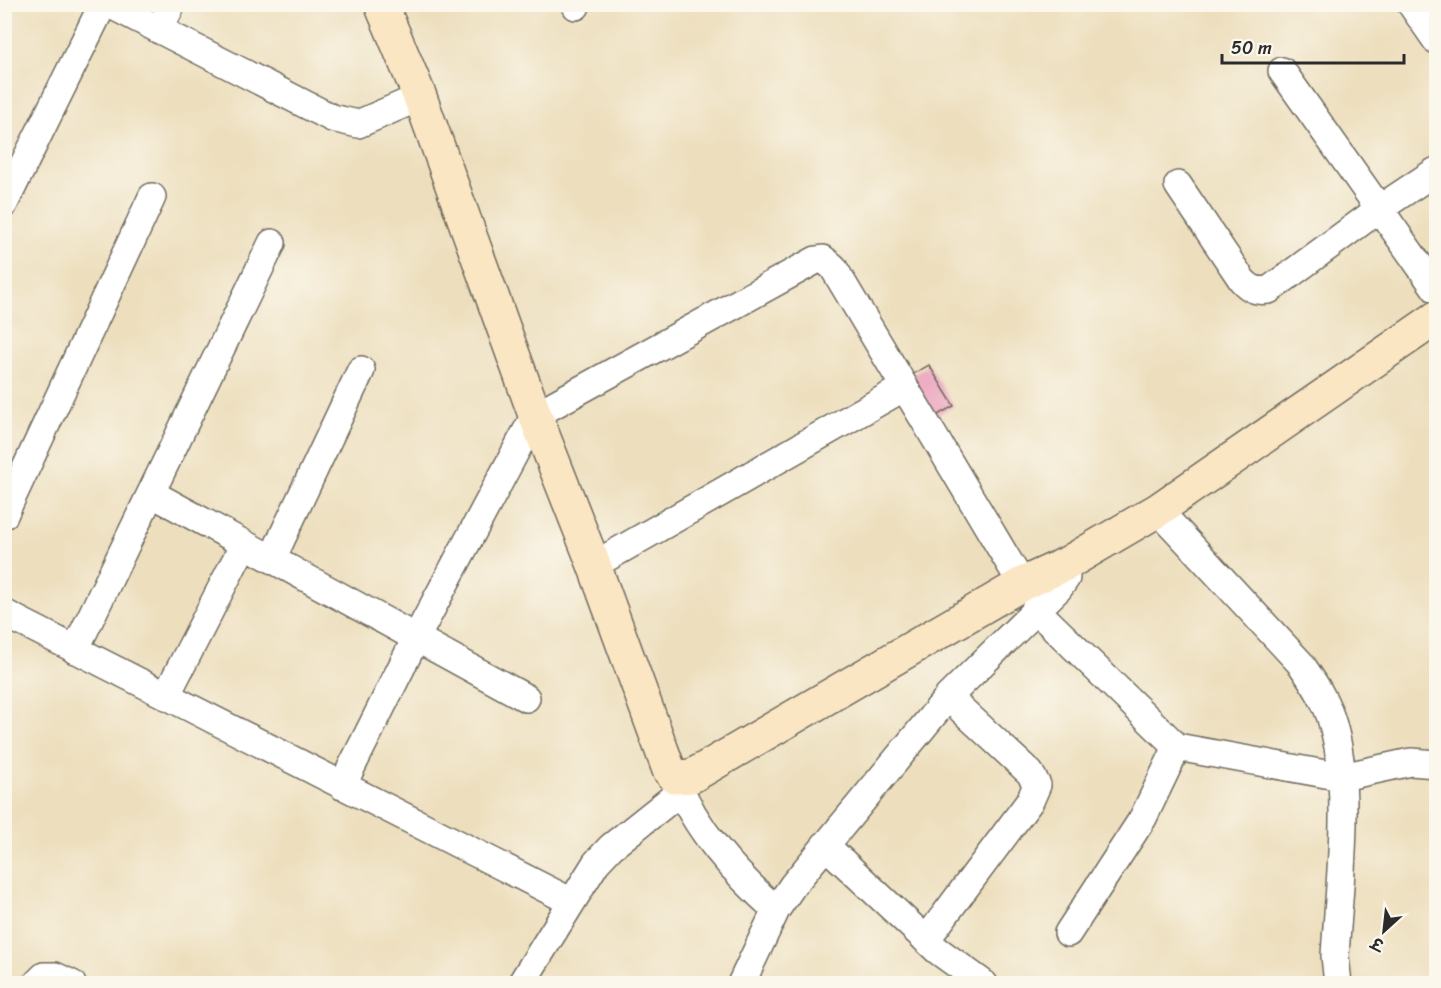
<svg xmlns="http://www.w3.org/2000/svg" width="1441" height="988" font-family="Sriracha,'Playpen Sans Deva',sans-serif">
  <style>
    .building { fill: #eba3bd }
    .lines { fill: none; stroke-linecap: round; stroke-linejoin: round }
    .street-casing { stroke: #6f6a5e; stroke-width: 30 }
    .secondary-casing { stroke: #6f6a5e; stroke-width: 36 }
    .street { stroke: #fff; stroke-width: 27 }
    .secondary { stroke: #fbe6c4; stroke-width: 33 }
  </style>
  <rect width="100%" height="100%" fill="#fbf7ec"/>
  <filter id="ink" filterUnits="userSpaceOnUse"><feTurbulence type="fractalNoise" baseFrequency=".0167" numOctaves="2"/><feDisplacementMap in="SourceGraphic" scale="12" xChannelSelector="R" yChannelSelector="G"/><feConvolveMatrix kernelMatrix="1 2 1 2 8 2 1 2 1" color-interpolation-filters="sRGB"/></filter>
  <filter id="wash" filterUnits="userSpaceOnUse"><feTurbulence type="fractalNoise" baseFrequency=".008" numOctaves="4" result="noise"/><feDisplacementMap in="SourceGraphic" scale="24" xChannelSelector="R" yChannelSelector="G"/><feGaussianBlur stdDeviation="1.35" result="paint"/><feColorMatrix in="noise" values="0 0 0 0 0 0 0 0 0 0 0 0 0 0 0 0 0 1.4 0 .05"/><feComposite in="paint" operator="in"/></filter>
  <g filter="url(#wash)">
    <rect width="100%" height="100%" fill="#eddfbe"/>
    <g id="blocks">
      <path class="building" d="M929,365L954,406L925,422L901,381Z"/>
    </g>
  </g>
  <g filter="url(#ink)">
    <use href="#blocks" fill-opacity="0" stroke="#6f6a5e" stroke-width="1.5"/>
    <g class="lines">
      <g class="street-casing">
        <path id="street" d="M109,4L332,118L358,124L420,97
          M575,4L576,6
          M1411,4L1436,40
          M159,30L172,4
          M1282,71L1436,289
          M1178,185L1242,280C1250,289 1257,292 1269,290L1379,209L1436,171
          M4,204L103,4
          M151,493L526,698
          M1158,510L1301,664C1314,683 1327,702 1333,725C1352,791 1339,887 1335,956L1338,984
          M4,515L152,197
          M272,559L361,370
          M594,565L903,388
          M1035,609L1177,747L1342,777L1411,762L1436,764
          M4,613L572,902
          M75,650L272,243
          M166,696L244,544
          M675,777C695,830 735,873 776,910
          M342,786L416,638L535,415L816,260L823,259L833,267L1022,584
          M825,845L937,950L984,984
          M1068,933L1143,818L1177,747
          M926,940L1030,801L1037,785L1030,773L948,697
          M36,984L44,976H55L72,984
          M521,984L596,863L611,847L680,792
          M741,984L776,910L793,885L948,697L1059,588L1066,578V564"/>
      </g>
      <g class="secondary-casing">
        <path id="secondary" d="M381,4L420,97L535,415L594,565L669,770L675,777L692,776L1022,584L1066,564L1158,510L1436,318"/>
      </g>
      <use href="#street" class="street"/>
      <use href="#secondary" class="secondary"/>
    </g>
  </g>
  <rect width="1441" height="988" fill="none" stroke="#fbf7ec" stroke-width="24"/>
  <g transform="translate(1384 931) rotate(207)" stroke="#fbf7ec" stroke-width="4.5" paint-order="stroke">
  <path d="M0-4.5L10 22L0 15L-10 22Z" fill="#2b2b2b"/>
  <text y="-9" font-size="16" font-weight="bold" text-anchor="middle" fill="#2b2b2b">उ</text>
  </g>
  <path d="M1222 54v9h182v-9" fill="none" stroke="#2b2b2b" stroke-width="3"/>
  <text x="1231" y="54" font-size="18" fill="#2b2b2b" stroke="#fbf7ec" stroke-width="4.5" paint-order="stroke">50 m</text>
</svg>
